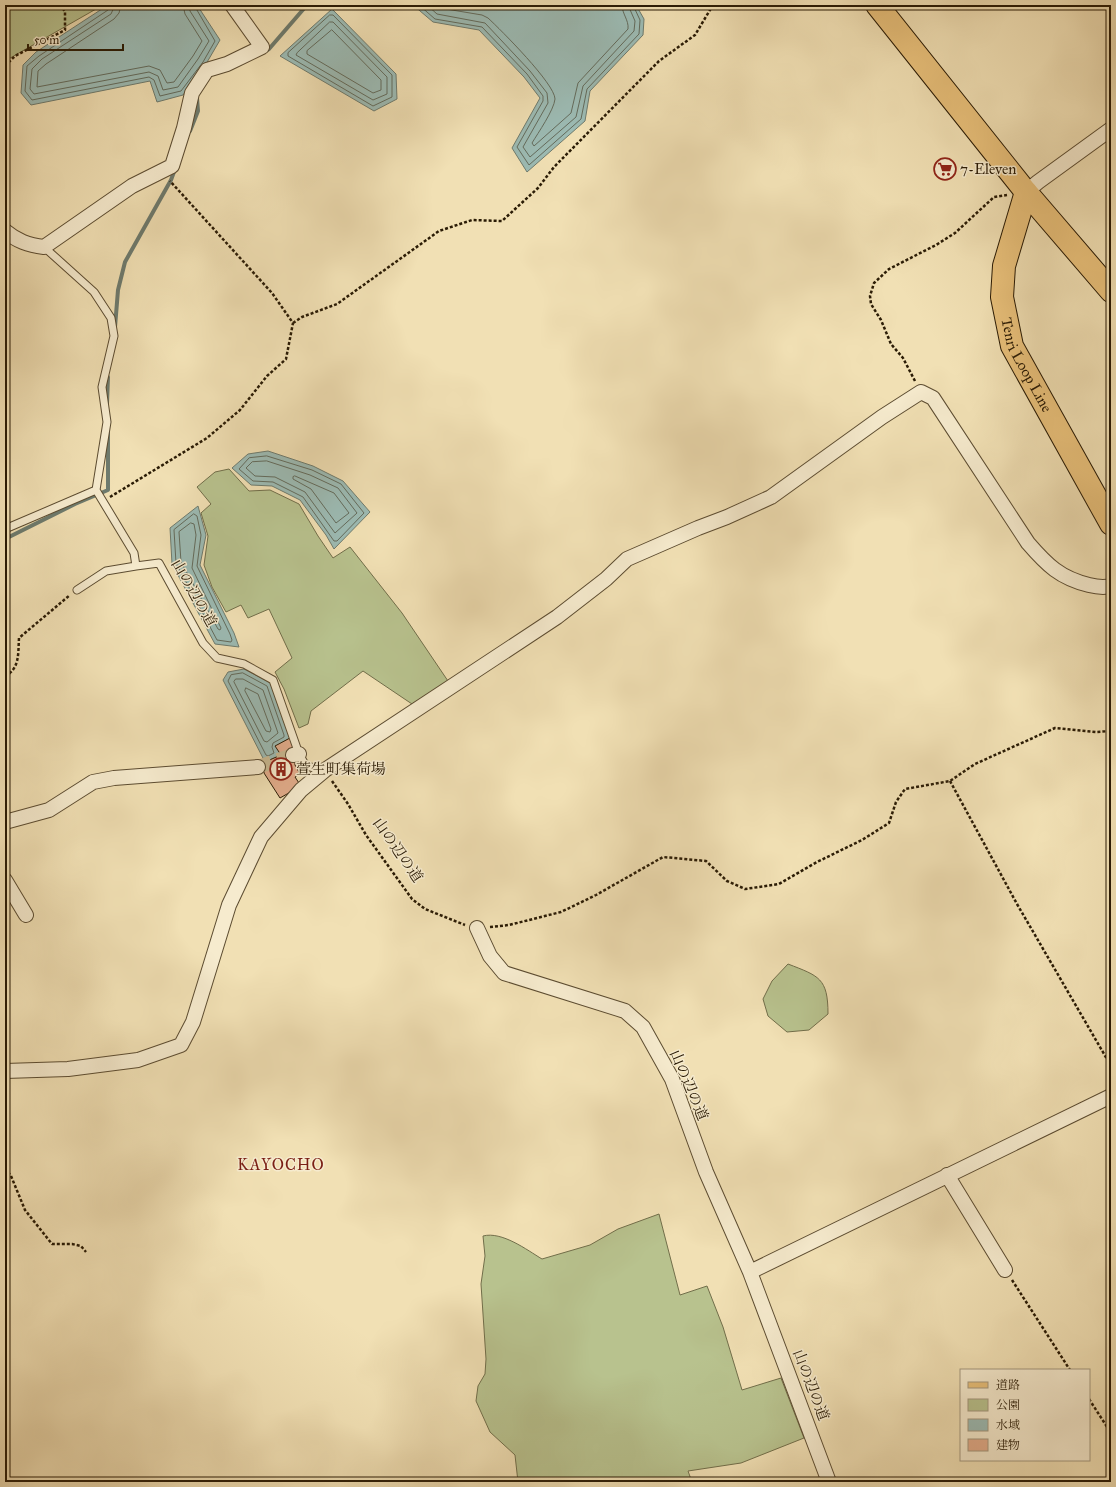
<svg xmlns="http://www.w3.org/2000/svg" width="1116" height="1487" font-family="'IM FELL Great Primer','Noto Serif JP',serif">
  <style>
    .green { fill: #b8c28e; stroke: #716e4a }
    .water { fill: #9cbbb4; stroke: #6e7b6e }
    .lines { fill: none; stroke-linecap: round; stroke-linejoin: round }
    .shore { stroke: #636b5c; stroke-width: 1 }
    .stream { stroke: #6e7b6e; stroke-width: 4 }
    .building { fill: #e3ad8c; stroke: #2a1b05 }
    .minor-tunnel { stroke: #c9b991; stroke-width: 14; stroke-dasharray: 14 7; stroke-linecap: butt }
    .service-casing { stroke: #5c4c31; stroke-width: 9 }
    .minor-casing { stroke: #5c4c31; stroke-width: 16 }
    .primary-casing { stroke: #2a1b05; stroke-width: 24 }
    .trunk-casing { stroke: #2a1b05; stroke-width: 24 }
    .path { stroke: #2a1b05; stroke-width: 2.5; stroke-dasharray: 3 2; stroke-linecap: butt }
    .service { stroke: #f6ebce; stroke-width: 7 }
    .minor { stroke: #f6ebce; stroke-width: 14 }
    .primary { stroke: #e8c07a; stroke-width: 22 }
    .trunk { stroke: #e8c07a; stroke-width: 22 }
    .labels { text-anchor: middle; stroke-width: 3; stroke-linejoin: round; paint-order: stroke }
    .poi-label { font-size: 15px; fill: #2a1b05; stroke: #f6ebce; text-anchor: start }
    .street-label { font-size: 15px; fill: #2a1b05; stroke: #f6ebce }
    .neighbourhood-label { font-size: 16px; letter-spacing: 1px; fill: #7a1f14; stroke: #f6ebce }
  </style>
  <rect width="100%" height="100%" fill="#f1e0b4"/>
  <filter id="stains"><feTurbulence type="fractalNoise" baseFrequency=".005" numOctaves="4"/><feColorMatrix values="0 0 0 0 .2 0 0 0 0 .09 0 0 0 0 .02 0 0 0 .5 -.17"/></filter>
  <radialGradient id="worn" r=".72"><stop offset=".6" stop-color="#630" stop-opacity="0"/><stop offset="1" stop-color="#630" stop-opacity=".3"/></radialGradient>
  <path class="green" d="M5,5H103L5,61Z
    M229,469L249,491L270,490L299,504L318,536L333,558L350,547L402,613L448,681L412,704L363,671L311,711L308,724L299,728L284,689L275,672L292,658L269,609L248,618L241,605L226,612L212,587L204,565L208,536L201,513L211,504L197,487L215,472Z
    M788,964C819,976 828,978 828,1014L809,1030L787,1032L768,1016L763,999L772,981Z
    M659,1214L680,1295L707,1286L723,1327L742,1390L781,1378L804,1438L741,1463L688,1471L692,1482H518L515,1455L490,1432L476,1401L478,1386L485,1374L486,1359L481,1284L485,1256L483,1236C502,1231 527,1250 542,1259L590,1245L618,1229Z"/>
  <path class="water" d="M108,5H197L220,40L206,64L183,95L157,102L150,81L31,105L21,93L23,65L36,52Z
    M413,5H636L644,19L643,35L590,91L585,121L527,172L512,148L540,98L524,77L479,30L433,22Z
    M332,9L396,74L397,99L374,111L280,56Z
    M268,451L313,466L343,481L370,512L334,549L326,535L300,500L272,486L251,485L232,468L248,454Z
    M198,506L206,535L200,565L234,633L239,647L215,644L172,564L170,528Z
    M244,669L271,683L290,738L276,746L281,755L265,762L223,680L228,672Z"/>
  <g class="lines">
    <path class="shore" d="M110,5L108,10L39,56L27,66L25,91L32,100L149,77L154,80L160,96L181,91L203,62L215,41L194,5
      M115,5L111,14L42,59L32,69L30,89L34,94L149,72L158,76L163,90L178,87L198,59L209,41L190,11L189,5
      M121,5L119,13L114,19L46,64L38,71L37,87L149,66L160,70L167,83L174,82L193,56L202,41L185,14L183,5
      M419,5L435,19L482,27L527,74L543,96V101L517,147L529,165L581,119L587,89L639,34L640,20L633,5
      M427,5L437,14L485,23L530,71L547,93L548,103L523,147L530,157L576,117L583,86L634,31L635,21L628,5
      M436,5L440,8L482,15L488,18C501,30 555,84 555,99C554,110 538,133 532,143L534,146L571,113L578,83L628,29C629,20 622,14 622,5
      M330,15H333L392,75V97L373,106L288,56V53Z
      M330,22H333L387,77V94L373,100L296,55L297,53Z
      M332,30L381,80V90L373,93L307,54V51Z
      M267,456L312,470L341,484L364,513L337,541H334L303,497L273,482L253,481L239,469L249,458Z
      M267,461L310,475L338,488L357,513L335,533L305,492L275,477L255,476L246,468L252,462Z
      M295,476L334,493L349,513L336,523L311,489L293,479V477Z
      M194,514L197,516L201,535L197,566L230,634L232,640L231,642L217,640L176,563L174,530Z
      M191,523L194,524L196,535L192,568L221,628L220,630L218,629L181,562L179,532Z
      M243,673L267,686L284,735V737L273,743L272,747L274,753L268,756L266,755L228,681L231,675Z
      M236,679H243L263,690L278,733L267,742L264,741L234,682Z
      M246,688L258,694L271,729L270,732L266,731L245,691Z"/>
    <path class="stream" d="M264,52L269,49L307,5
      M190,131L198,111L197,98
      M115,327L118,290L125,262L171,180L175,169
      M107,404L108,377
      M5,539L75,504L108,490V431"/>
  </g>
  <path class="building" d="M290,738L295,751V765L300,774L295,777L301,786L280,798L264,773L265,762L281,755L275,746Z"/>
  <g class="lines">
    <path class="minor-tunnel" d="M258,767L293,755"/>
    <g class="service-casing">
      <path id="service" d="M44,247L94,292L111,318L114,336L102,387L107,422L96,490L134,553L136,566L159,563L203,643L217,658L244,664L273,680L299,754L306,766L324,770
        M5,529L96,490
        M77,590L106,571L136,566"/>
    </g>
    <g class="minor-casing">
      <path id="minor" d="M1026,192L1038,182L1111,129
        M5,231C17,241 28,245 44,247L132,186L172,166L184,128L192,93L207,70L227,64L262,47L232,5
        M293,755L299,754
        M5,822L49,810L93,782L114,778L258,767
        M5,880L26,915
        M477,928L490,956L504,973L625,1011L643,1027L672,1079L706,1172L750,1272L829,1482
        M5,1071L68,1069L138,1060L181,1045L193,1022L229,905L261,837L301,790L325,770L557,617L606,579L627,559L698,528L727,517L771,497L882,417L921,392L933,398L1028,543C1047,565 1060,578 1089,585C1097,587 1103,588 1111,586
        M947,1175L1005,1270
        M750,1272L1111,1096"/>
    </g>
    <g class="primary-casing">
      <g id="primary">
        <path id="s1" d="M1026,192L1004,266L1002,297L1012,346L1111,524"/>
      </g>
    </g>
    <g class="trunk-casing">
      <path id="trunk" d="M877,5L1026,192L1111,291"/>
    </g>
    <path class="path" d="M5,66L15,56L65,30V11L59,5
      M293,323L302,317L337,304L439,231L472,220L502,221L538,188L554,167L659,61L695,35L713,5
      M915,381L903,358L891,344L881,320L871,304L870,296L874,283L889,269L936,245L955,233L994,197L1007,195
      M110,497L207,438L240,410L267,376L286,359L293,323L272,293L170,181
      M5,676C20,669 18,653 19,638L70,595
      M332,781L348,804L366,835L412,899L425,909L465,925
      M950,781L1017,904L1111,1066
      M490,927L509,925L561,912L596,895L663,857L706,861L727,881L745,889L779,884L817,862L862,840L889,823L896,802L905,789L950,781L975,764L1055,728L1096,732L1111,731
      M5,1168L11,1176L25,1210L52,1244H72L81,1246L86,1252
      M1012,1280L1070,1370
      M1089,1399L1111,1433"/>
    <use href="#service" class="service"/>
    <use href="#minor" class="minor"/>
    <use href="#primary" class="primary"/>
    <use href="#trunk" class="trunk"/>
  </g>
  <defs>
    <g id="supermarket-ring" transform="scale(1.15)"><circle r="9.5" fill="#f6ebce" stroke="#8f2418" stroke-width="1.5"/><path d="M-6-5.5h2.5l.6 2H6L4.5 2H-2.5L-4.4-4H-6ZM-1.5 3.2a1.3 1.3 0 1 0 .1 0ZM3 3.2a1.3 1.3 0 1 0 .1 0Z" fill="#8f2418"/></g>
    <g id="building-ring" transform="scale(1.15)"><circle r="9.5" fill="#f6ebce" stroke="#8f2418" stroke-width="1.5"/><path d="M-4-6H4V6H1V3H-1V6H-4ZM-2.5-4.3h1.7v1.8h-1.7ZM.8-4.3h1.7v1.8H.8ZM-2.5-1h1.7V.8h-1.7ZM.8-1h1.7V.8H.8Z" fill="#8f2418"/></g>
  </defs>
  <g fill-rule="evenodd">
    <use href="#supermarket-ring" x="945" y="169"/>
    <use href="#building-ring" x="281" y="769"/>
  </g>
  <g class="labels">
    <g class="poi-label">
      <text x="960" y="174">7-Eleven</text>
      <text x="296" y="774">萱生町集荷場</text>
    </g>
    <g class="street-label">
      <text dy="5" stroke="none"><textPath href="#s1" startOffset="181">Tenri Loop Line</textPath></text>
      <text transform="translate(194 593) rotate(60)" y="5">山の辺の道</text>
      <text transform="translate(398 850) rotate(55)" y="5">山の辺の道</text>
      <text transform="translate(689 1085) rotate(67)" y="5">山の辺の道</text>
      <text transform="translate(811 1385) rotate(69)" y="5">山の辺の道</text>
    </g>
    <g class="neighbourhood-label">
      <text x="281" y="1170">KAYOCHO</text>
    </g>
  </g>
  <rect width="1116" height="1487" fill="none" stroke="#f1e0b4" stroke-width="20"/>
  <rect x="6" y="6" width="1104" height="1475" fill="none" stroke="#2a1b05" stroke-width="2"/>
  <rect x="10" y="10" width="1096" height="1467" fill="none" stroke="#2a1b05"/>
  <rect x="960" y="1369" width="130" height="92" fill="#f6ebce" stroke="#a4987e"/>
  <rect x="968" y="1382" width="20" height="6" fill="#e8c07a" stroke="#a4987e"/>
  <text x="996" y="1389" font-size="12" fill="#2a1b05">道路</text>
  <rect x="968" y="1399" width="20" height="12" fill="#b8c28e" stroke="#a4987e"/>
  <text x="996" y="1409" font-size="12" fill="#2a1b05">公園</text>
  <rect x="968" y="1419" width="20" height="12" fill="#9cbbb4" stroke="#a4987e"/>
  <text x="996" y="1429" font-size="12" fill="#2a1b05">水域</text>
  <rect x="968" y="1439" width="20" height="12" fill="#e3ad8c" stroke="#a4987e"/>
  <text x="996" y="1449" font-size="12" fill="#2a1b05">建物</text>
  <path d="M28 44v6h95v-6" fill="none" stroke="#2a1b05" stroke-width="2"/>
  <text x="34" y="44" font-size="12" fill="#2a1b05" stroke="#f6ebce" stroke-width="3" paint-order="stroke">50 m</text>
  <rect width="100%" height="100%" filter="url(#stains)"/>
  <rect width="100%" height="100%" fill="url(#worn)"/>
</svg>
